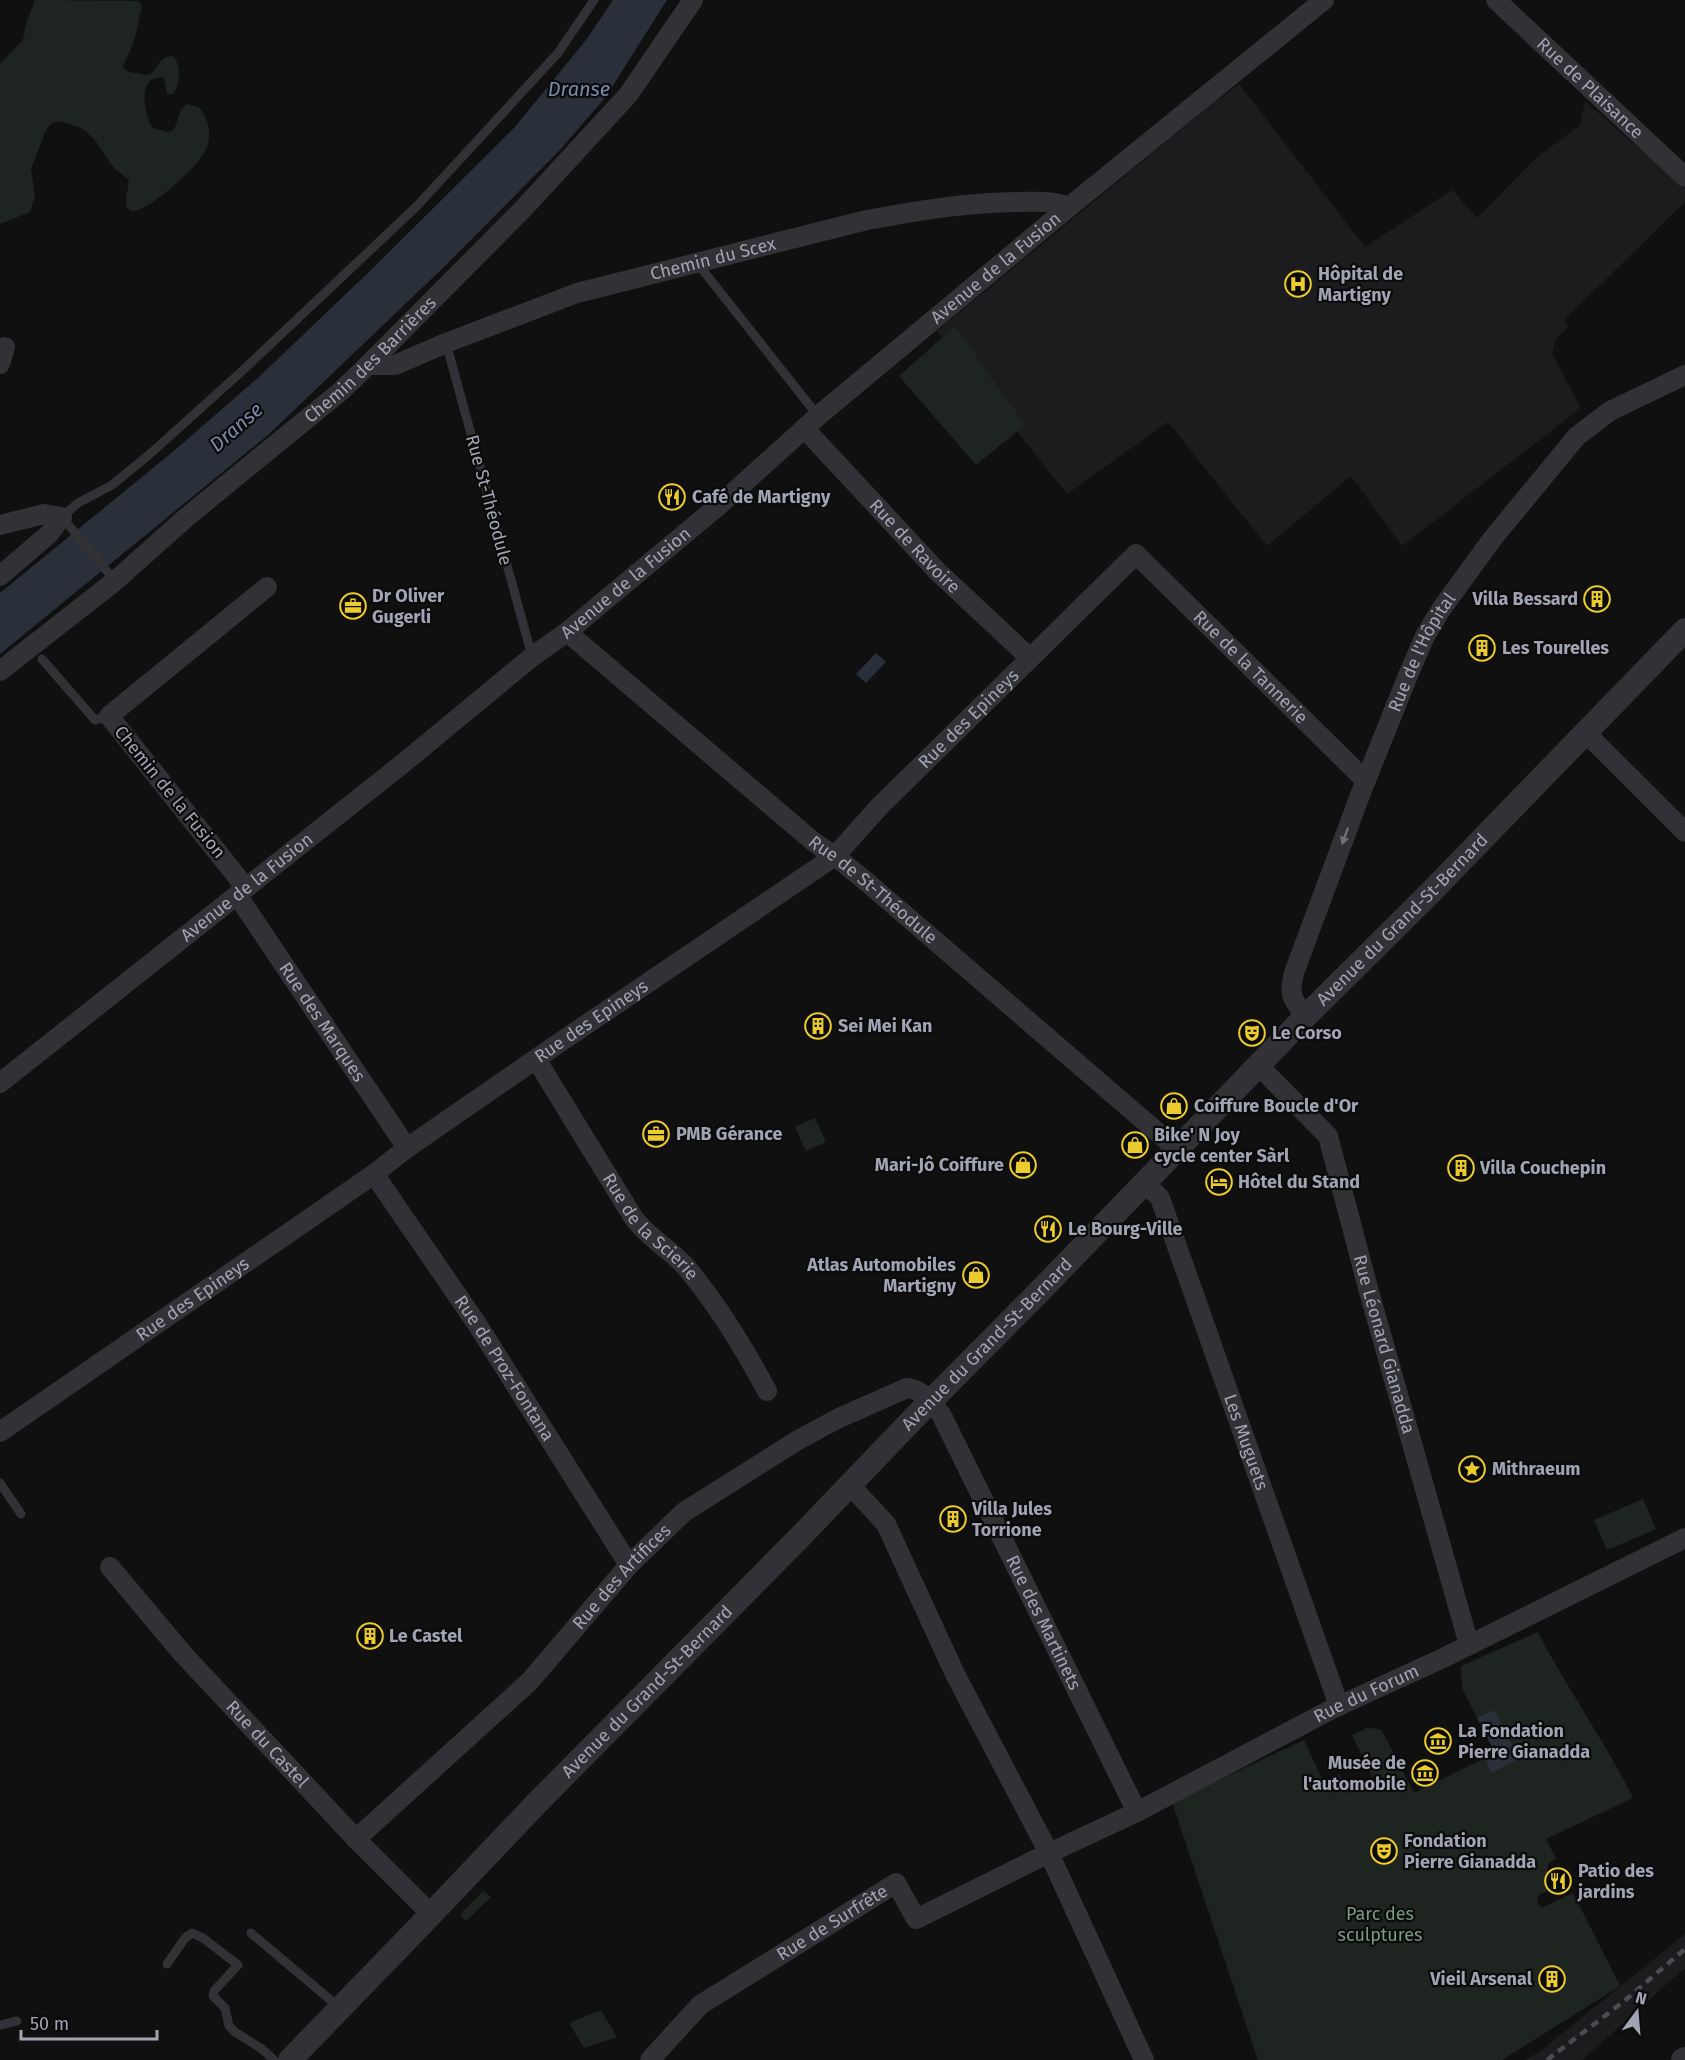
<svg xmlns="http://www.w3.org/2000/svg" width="1685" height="2060" font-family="'Fira Sans',sans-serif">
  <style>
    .built { fill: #1c1c1e }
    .green { fill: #1e2520 }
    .water { fill: #2a3039 }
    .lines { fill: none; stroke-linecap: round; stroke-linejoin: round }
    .service { stroke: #313136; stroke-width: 9 }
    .minor { stroke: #313136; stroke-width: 20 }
    .tertiary { stroke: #313136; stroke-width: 24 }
    .rail { stroke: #4b4c53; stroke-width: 4.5; stroke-dasharray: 8 6; stroke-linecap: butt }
    .oneway { fill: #6f707a }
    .labels { text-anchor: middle; stroke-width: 4.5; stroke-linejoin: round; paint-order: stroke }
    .street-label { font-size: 18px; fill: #a1a4b2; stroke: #0b0b0c }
    .poi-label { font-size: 18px; font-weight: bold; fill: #a1a4b2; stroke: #0b0b0c; text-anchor: start }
    .park-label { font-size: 18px; fill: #799c81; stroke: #0b0b0c }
    .water-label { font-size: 20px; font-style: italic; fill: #788bac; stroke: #0b0b0c }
  </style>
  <rect width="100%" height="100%" fill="#101011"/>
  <path class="built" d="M1239,84L1365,247L1452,190L1477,218L1536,158L1580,125L1585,101L1685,189V202L1564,320L1569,326L1556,339L1552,354L1581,408L1402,546L1351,476L1267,546L1168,422L1067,494L937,331L1212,104Z
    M1685,1934V1968L1582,2060H1524L1538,2053Z"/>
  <path class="green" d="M35,0L139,1L142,7L134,41L123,67C127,72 129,72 136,73C139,73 142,75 146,75C156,76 157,55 173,56C182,66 180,84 173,94H167L164,78C137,73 143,115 153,128L168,132L174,130L181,110L187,104L200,108C208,120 212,133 207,147C201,165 153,207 135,211C131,212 130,210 127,208L126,200L129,180L114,168L95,140L83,129L61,121L52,123L46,130L31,169L35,196L30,212L0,224V64L23,40L26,24Z
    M955,326L1025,425L976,465L899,376Z
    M815,1118L826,1142L806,1151L795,1127Z
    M1643,1499L1656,1529L1607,1550L1594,1520Z
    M1538,1632C1567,1689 1605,1741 1633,1798L1546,1839L1556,1859L1549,1863L1547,1869L1550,1877L1546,1892L1538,1895L1537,1900L1541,1908L1573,1893L1620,1986L1502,2060H1258L1172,1802L1304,1740L1323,1781L1339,1774L1348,1793L1374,1780L1352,1735L1367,1728L1381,1729L1414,1793L1495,1753L1462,1688L1461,1666Z
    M483,1891L491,1897L466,1921L460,1915Z
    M601,2010L617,2037L584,2048L569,2023Z"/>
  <path class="water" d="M613,0H667L605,98L558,152L446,265L268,435L0,654V593L175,450L259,377L372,269L514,128L586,40Z
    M876,653L886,662L866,683L856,674Z
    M1494,1710L1519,1759L1491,1773L1484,1758L1495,1753L1477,1718Z"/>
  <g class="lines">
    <path class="service" d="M698,264L818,416
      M446,343L532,656
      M115,581L62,517L78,503L112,485L151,453L241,372L416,207L558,53L594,0
      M42,659L95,720L109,716
      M0,1483L21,1514
      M251,1933L340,2008
      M167,1964L185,1938L192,1933L203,1938L238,1965L214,1991L213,1996L225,2008L229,2026L235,2032L262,2049L274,2060
      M0,2025L17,2021"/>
    <g class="minor">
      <path id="s1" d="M1496,0L1685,177"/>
      <path d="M0,364L5,347"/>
      <path id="s2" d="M368,365H395L446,343L577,293L867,220C917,211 967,202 1019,202C1036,202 1052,200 1069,207"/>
      <path id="s3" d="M804,428L937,571L1030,658"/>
      <path d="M0,525L44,514L62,517L49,534L0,576"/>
      <path id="s4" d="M567,632L815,843L835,856L868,883L1178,1150"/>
      <path id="s5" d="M0,671L115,581L188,516L341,391L368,365L523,209L628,95L693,0"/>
      <path d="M1586,733L1685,832"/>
      <path d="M246,888L109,716L267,587"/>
      <path id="s6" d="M237,895L407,1148"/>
      <path id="s7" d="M1306,1016C1291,999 1288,993 1295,970L1362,790L1409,673L1425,636L1442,608L1493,538L1577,436L1610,411L1685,375"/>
      <path id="s8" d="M536,1059L633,1217C647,1237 670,1249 686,1267C718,1305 744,1348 767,1391"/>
      <path id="s9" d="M1259,1066L1328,1136L1368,1288L1469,1645"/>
      <path id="s10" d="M0,1083L401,765L533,656L567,632L724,501L818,416L1069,207L1324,0"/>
      <path id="s11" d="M374,1174L477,1324L629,1565"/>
      <path id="s12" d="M1145,1183L1160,1198L1339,1706"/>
      <path id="s13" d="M0,1432L374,1174L407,1148L559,1043L835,856L879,807L1136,554L1366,781"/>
      <path d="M850,1485L886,1524L955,1674L1049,1853L1144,2060"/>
      <path id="s14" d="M110,1567L183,1654L356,1839L431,1914"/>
      <path id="s15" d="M356,1839L530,1681L629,1565L684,1512L798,1440L839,1418L907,1388C922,1389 932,1403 941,1414L1137,1812"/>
      <path id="s16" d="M650,2060L700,2005L896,1883L916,1919L1049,1853L1137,1812L1334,1708L1441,1659L1685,1538"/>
    </g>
    <g class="tertiary">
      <path id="s17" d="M290,2060L417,1929L534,1806L798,1539L912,1420L1038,1293L1306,1016L1431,892L1685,630"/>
      <path d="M1683,2060L1685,2059"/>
    </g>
    <path class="rail" d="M1547,2060L1623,2002L1685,1949"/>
  </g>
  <defs><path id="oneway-solid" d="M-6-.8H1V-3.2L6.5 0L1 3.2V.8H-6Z" transform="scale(1.5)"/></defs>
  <use class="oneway" href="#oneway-solid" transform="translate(1345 836) rotate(110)"/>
  <defs>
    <g id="hospital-ring" transform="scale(1.35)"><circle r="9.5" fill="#0b0b0c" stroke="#ebcb2e" stroke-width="1.5"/><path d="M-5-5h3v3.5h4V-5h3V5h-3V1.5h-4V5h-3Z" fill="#ebcb2e"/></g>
    <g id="restaurant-ring" transform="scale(1.35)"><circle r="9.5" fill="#0b0b0c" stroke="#ebcb2e" stroke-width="1.5"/><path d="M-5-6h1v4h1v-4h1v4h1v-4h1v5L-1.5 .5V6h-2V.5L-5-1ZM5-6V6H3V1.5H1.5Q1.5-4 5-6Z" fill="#ebcb2e"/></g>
    <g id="building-ring" transform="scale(1.35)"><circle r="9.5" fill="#0b0b0c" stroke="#ebcb2e" stroke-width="1.5"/><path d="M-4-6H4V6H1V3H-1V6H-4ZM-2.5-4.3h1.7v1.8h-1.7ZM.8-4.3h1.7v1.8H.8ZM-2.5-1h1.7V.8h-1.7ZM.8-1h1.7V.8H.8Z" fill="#ebcb2e"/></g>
    <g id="office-ring" transform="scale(1.35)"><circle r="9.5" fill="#0b0b0c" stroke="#ebcb2e" stroke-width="1.5"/><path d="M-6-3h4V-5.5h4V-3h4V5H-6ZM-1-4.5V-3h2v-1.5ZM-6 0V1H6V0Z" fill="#ebcb2e"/></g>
    <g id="theatre-ring" transform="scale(1.35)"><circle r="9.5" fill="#0b0b0c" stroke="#ebcb2e" stroke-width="1.5"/><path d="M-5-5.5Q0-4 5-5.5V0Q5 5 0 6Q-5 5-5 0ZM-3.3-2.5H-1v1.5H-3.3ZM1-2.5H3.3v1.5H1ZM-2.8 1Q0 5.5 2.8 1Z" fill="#ebcb2e"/></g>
    <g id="shop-ring" transform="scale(1.35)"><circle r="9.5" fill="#0b0b0c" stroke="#ebcb2e" stroke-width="1.5"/><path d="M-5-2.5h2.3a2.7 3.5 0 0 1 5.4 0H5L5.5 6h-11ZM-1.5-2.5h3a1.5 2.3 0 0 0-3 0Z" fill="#ebcb2e"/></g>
    <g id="hotel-ring" transform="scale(1.35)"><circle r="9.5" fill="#0b0b0c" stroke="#ebcb2e" stroke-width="1.5"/><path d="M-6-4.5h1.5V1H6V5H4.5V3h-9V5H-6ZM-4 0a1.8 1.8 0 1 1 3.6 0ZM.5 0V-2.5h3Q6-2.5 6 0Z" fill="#ebcb2e"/></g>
    <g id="sight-ring" transform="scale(1.35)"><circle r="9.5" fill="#0b0b0c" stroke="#ebcb2e" stroke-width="1.5"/><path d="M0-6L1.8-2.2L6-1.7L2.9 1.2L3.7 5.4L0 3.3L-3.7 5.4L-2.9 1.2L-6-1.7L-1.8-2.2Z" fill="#ebcb2e"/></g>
    <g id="museum-ring" transform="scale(1.35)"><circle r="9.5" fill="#0b0b0c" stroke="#ebcb2e" stroke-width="1.5"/><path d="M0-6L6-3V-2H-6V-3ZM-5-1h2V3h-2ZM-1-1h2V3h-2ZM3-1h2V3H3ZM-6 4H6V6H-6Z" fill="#ebcb2e"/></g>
  </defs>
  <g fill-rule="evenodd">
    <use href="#hospital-ring" x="1298" y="284"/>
    <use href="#restaurant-ring" x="672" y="497"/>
    <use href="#building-ring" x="1597" y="599"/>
    <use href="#office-ring" x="353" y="606"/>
    <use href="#building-ring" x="1482" y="648"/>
    <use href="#building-ring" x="818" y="1026"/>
    <use href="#theatre-ring" x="1252" y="1033"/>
    <use href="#shop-ring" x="1174" y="1106"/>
    <use href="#office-ring" x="656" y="1134"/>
    <use href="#shop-ring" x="1135" y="1145"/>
    <use href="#shop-ring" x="1023" y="1165"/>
    <use href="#building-ring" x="1461" y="1168"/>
    <use href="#hotel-ring" x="1219" y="1182"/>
    <use href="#restaurant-ring" x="1048" y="1229"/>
    <use href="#shop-ring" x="976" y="1275"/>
    <use href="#sight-ring" x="1472" y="1469"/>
    <use href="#building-ring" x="953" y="1519"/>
    <use href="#building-ring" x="370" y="1636"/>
    <use href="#museum-ring" x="1438" y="1741"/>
    <use href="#museum-ring" x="1425" y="1773"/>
    <use href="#theatre-ring" x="1384" y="1851"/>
    <use href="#restaurant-ring" x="1558" y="1881"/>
    <use href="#building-ring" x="1552" y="1979"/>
  </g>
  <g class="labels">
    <g class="street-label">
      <text dy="6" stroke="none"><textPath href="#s1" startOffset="129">Rue de Plaisance</textPath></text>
      <text dy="6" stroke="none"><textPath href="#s2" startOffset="363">Chemin du Scex</textPath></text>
      <text dy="6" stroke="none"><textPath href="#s10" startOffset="1287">Avenue de la Fusion</textPath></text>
      <text dy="6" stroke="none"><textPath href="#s5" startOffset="484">Chemin des Barrières</textPath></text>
      <text transform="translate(489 500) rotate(75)" y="6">Rue St-Théodule</text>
      <text dy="6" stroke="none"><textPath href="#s3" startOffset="162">Rue de Ravoire</textPath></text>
      <text dy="6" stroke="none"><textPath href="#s10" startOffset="801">Avenue de la Fusion</textPath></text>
      <text dy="6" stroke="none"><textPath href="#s7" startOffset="393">Rue de l'Hôpital</textPath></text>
      <text dy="6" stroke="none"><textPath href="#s13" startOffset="1602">Rue de la Tannerie</textPath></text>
      <text dy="6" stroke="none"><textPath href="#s13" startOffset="1206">Rue des Epineys</textPath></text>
      <text transform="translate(170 792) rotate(51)" y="6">Chemin de la Fusion</text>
      <text dy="6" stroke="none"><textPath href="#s10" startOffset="315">Avenue de la Fusion</textPath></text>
      <text dy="6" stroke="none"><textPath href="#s4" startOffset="400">Rue de St-Théodule</textPath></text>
      <text dy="6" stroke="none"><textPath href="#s17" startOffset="1593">Avenue du Grand-St-Bernard</textPath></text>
      <text dy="6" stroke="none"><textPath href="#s6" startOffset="153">Rue des Marques</textPath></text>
      <text dy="6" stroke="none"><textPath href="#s13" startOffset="720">Rue des Epineys</textPath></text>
      <text dy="6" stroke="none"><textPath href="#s8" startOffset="204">Rue de la Scierie</textPath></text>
      <text dy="6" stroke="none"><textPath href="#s13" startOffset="234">Rue des Epineys</textPath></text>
      <text dy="6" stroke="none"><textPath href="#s17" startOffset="999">Avenue du Grand-St-Bernard</textPath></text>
      <text dy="6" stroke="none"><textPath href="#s9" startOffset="314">Rue Léonard Gianadda</textPath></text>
      <text dy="6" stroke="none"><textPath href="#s11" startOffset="234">Rue de Proz-Fontana</textPath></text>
      <text dy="6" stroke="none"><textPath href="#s12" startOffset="280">Les Muguets</textPath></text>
      <text dy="6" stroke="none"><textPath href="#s15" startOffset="374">Rue des Artifices</textPath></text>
      <text dy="6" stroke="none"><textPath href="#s15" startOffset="996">Rue des Martinets</textPath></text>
      <text dy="6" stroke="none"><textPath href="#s17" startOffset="513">Avenue du Grand-St-Bernard</textPath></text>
      <text dy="6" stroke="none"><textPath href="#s16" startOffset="850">Rue du Forum</textPath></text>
      <text dy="6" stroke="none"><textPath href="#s14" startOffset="237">Rue du Castel</textPath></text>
      <text dy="6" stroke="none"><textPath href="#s16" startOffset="230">Rue de Surfrête</textPath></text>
    </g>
    <g class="poi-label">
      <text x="1318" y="280">Hôpital de<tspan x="1318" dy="21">Martigny</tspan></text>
      <text x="692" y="503">Café de Martigny</text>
      <text x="372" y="602">Dr Oliver<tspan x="372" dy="21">Gugerli</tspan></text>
      <text x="1578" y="605" text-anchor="end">Villa Bessard</text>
      <text x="1502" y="654">Les Tourelles</text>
      <text x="838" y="1032">Sei Mei Kan</text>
      <text x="1272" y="1039">Le Corso</text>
      <text x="1194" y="1112">Coiffure Boucle d'Or</text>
      <text x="676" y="1140">PMB Gérance</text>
      <text x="1154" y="1141">Bike' N Joy<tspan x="1154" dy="21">cycle center Sàrl</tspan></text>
      <text x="1004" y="1171" text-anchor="end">Mari-Jô Coiffure</text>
      <text x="1480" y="1174">Villa Couchepin</text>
      <text x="1238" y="1188">Hôtel du Stand</text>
      <text x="1068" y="1235">Le Bourg-Ville</text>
      <text x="956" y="1271" text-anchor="end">Atlas Automobiles<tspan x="956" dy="21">Martigny</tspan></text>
      <text x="1492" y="1475">Mithraeum</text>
      <text x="972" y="1515">Villa Jules<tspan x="972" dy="21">Torrione</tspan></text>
      <text x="389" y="1642">Le Castel</text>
      <text x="1458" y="1737">La Fondation<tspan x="1458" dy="21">Pierre Gianadda</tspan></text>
      <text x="1406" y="1769" text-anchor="end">Musée de<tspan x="1406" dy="21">l'automobile</tspan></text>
      <text x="1404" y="1847">Fondation<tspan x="1404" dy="21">Pierre Gianadda</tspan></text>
      <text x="1578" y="1877">Patio des<tspan x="1578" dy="21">jardins</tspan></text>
      <text x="1532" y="1985" text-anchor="end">Vieil Arsenal</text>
    </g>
    <g class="park-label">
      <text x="1380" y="1920">Parc des<tspan x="1380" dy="21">sculptures</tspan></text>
    </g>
    <g class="water-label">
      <text x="579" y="96">Dranse</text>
      <text transform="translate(236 427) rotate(-41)" y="7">Dranse</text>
    </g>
  </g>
  <g transform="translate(1637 2012) rotate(16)" stroke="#0b0b0c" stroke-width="4.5" paint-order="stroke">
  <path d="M0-4.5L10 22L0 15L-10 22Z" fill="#a1a4b2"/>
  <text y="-9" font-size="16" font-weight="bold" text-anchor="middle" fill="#a1a4b2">N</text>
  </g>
  <path d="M21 2030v9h136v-9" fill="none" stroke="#a1a4b2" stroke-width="3"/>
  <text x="30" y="2030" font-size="18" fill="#a1a4b2" stroke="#0b0b0c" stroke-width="4.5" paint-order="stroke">50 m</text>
</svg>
